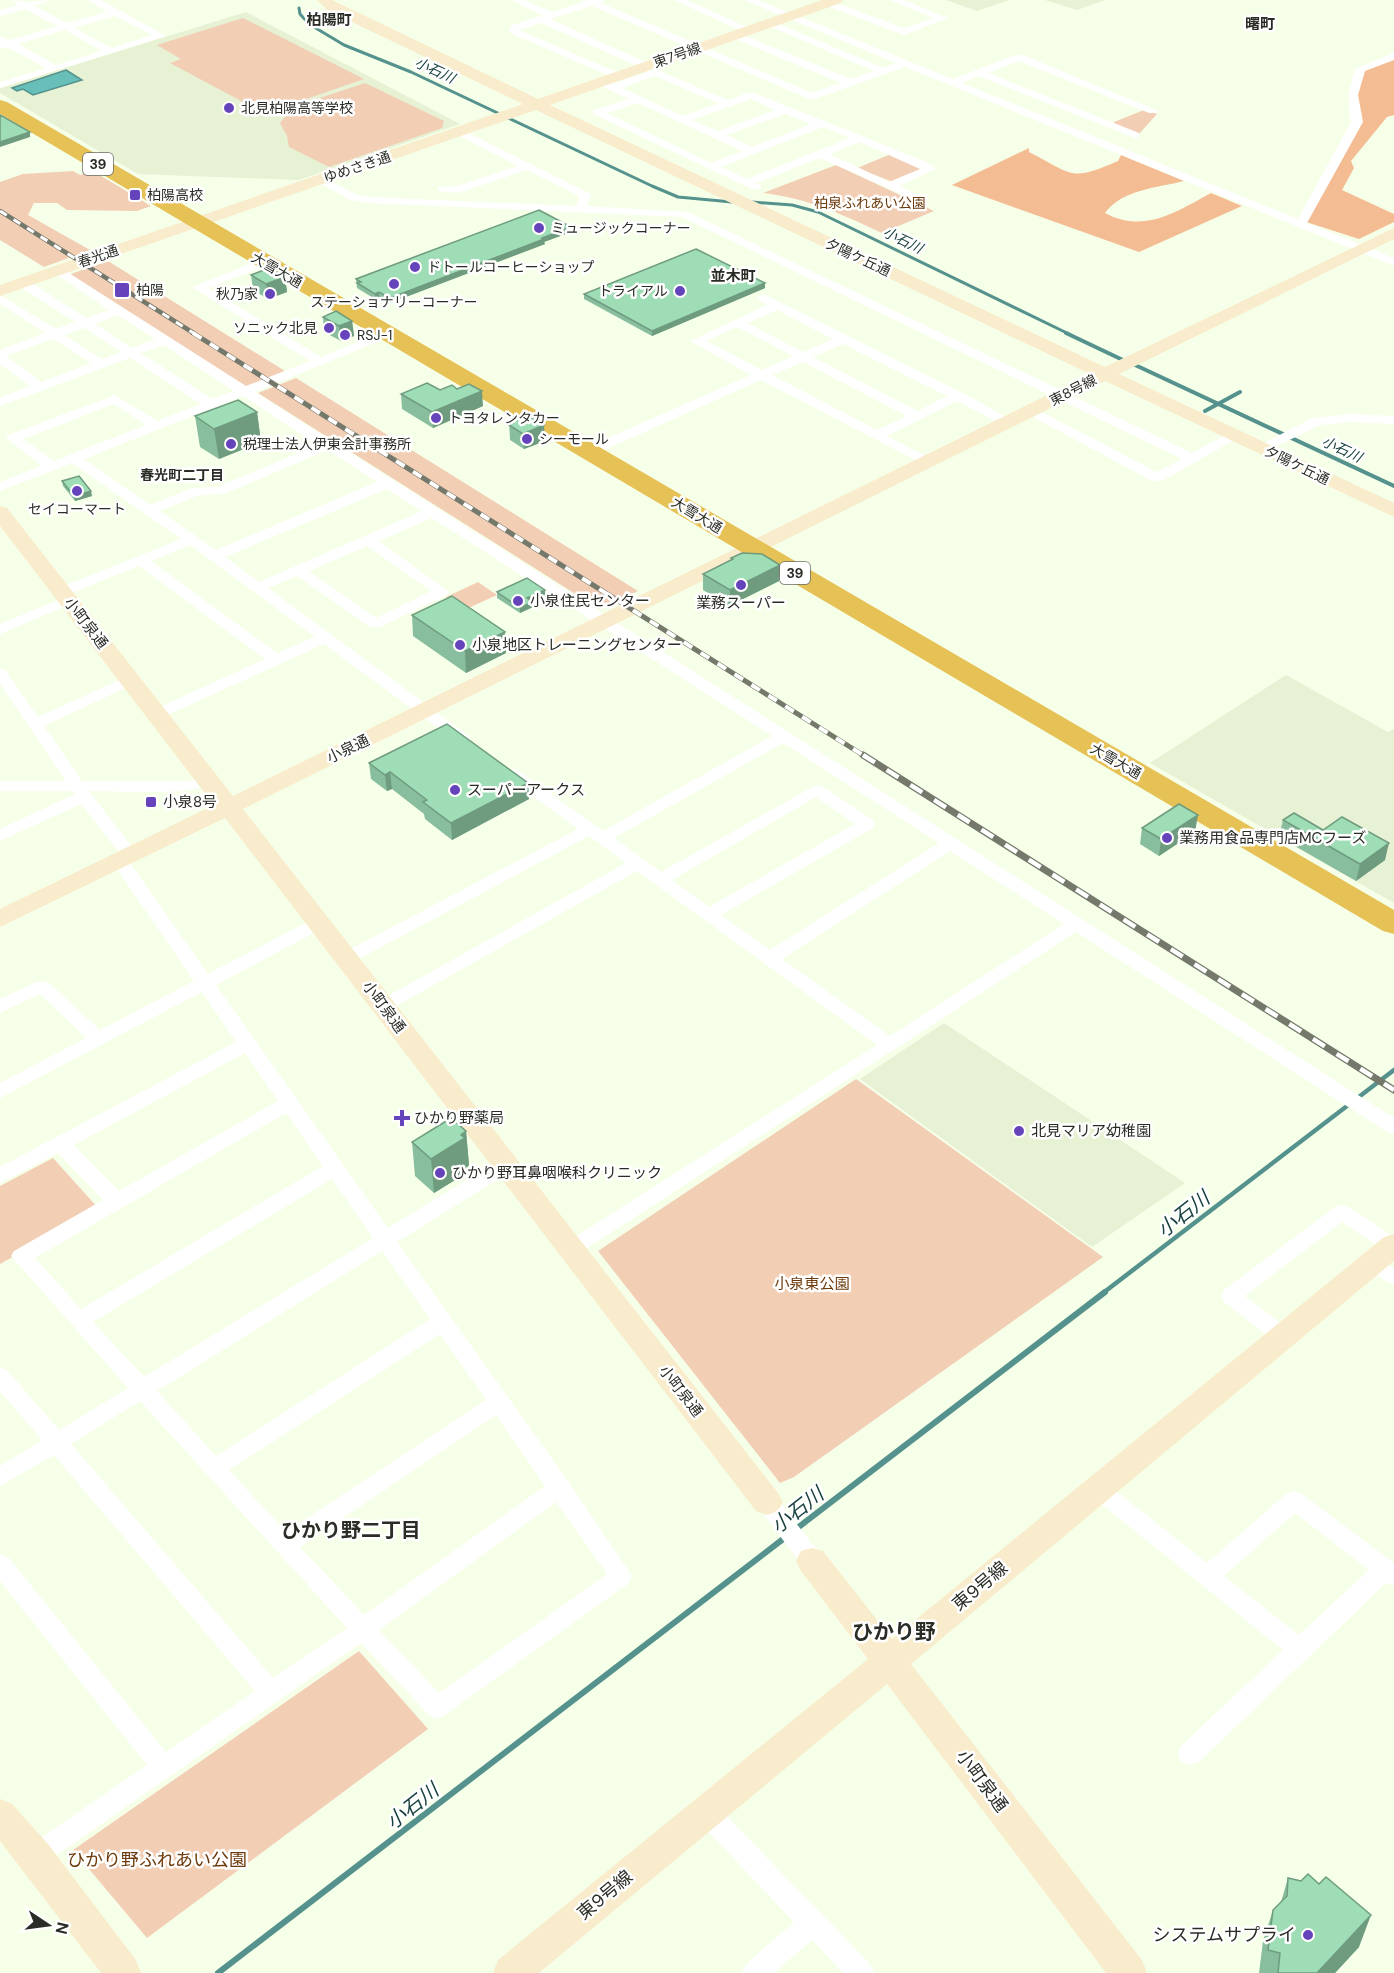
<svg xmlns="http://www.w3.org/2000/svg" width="1394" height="1973" font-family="'DM Sans','Noto Sans JP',sans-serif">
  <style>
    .built { fill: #e7f1d4 }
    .green { fill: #f2ceb5 }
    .forest { fill: #f4bc93 }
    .water { fill: #68beb9; stroke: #55928d; stroke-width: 1.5 }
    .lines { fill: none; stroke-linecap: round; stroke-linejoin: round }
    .stream-far3 { stroke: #55928d; stroke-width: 3 }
    .stream-far2 { stroke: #55928d; stroke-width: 4 }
    .stream-far1 { stroke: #55928d; stroke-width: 4.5 }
    .stream { stroke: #55928d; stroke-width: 6 }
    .street { fill: #fff; fill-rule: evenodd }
    .secondary { fill: #f8eccc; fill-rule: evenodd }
    .highway { fill: #e6c155; fill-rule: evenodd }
    .rail-far2-casing { stroke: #74796c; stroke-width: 4.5 }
    .rail-far1-casing { stroke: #74796c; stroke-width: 5 }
    .rail-casing { stroke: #74796c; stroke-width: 7 }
    .rail-far2 { stroke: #fff; stroke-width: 3; stroke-dasharray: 8; stroke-linecap: butt }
    .rail-far1 { stroke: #fff; stroke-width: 4; stroke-dasharray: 10; stroke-linecap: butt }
    .rail { stroke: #fff; stroke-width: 4.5; stroke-dasharray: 14; stroke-linecap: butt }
    .wall { fill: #88be9d }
    .shaded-wall { fill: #6f9b7f }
    .building { fill: #9eddb6; stroke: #6f9b7f; stroke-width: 1.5 }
    .poi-dot { fill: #6443bb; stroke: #fff; stroke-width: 2 }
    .labels { text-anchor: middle; stroke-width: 5; stroke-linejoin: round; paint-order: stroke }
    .far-street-label { font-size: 14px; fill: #2a2d25; stroke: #fff }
    .far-water-label { font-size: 14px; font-style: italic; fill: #18413f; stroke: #fff }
    .far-poi-label { font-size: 14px; fill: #2a2d25; stroke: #fff; text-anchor: start }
    .shield { fill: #fff; stroke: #6a6c66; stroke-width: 1.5 }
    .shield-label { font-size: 14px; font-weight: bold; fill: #2a2d25 }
    .far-park-label { font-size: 14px; fill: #6d3a0b; stroke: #fff }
    .far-neighbourhood-label { font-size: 14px; font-weight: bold; fill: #2a2d25; stroke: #fff }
    .far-quarter-label { font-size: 15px; font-weight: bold; fill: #2a2d25; stroke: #fff }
    .poi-label { font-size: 15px; fill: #2a2d25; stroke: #fff; text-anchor: start }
    .street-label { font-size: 15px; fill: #2a2d25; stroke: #fff }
    .park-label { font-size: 15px; fill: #6d3a0b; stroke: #fff }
    .near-street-label { font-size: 18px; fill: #2a2d25; stroke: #fff }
    .near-park-label { font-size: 18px; fill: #6d3a0b; stroke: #fff }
    .near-poi-label { font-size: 18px; fill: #2a2d25; stroke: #fff; text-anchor: end }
    .near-water-label { font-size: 20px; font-style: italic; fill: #18413f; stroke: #fff }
    .near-neighbourhood-label { font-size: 20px; font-weight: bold; fill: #2a2d25; stroke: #fff }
    .near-quarter-label { font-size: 21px; font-weight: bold; fill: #2a2d25; stroke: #fff }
  </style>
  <rect width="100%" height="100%" fill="#f6ffe8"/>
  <path class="built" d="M946,0H1009L977,11Z
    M1045,0H1105L1077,10Z
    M246,12L460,124L299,180L138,174L0,93V88Z
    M1286,675L1388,732L1394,729V903L1150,763Z
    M944,1023L1185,1183L1092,1247L860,1079Z"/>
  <path class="green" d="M243,18L364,79L286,106L245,103L170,63L181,59L157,45Z
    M365,83L444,121L442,128L329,167L289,147L287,136L280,123L293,107Z
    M1144,110L1157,114L1139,134L1115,125L1114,122Z
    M891,154L923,168L893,182L857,168Z
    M836,165L934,211L882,233C843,215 807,198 763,193Z
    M73,171L80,175L93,171L151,206L137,211L67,210L57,203H34L28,215L90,250L44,267L0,240V182L23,174Z
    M108,261L285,371L247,387L68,275Z
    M296,378L638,591L599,609L258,393Z
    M478,582L497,595L464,610L446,597Z
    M856,1079L1103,1257L794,1477L780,1483L598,1251Z
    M53,1158L99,1209L0,1264V1186Z
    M359,1651L428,1729L147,1938L73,1850Z"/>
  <path class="forest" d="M1394,56V115L1387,117L1351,161L1354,168L1342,190L1394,214V222L1359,239L1303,221L1345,144L1356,108L1360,69Z
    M1029,148V152C1074,175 1070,182 1118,161L1121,155L1184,181C1157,188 1123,189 1105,213C1144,234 1176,212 1211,193L1242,206L1139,252L952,185Z"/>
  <path class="water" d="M66,70L82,80L33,95L23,89L17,91L12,88Z"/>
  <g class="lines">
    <path class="stream-far3" d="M299,8L300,14L309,24L344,45L411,72L652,186L678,197L732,202
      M752,202L792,205L818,212L1069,334"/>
    <path class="stream-far2" d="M1066,333L1125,361
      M1133,364L1394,486
      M1205,411L1240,392"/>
    <path class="stream-far1" d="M1103,1293L1394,1070"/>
    <path class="stream" d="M796,1529L1105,1292
      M218,1973L787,1536"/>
    <path class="street" d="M11,0L27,2L51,0L35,6L67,23L107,12L88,0H101L166,36L0,88V82L46,68L7,47L0,49V37L10,40L57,26L25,9L0,16V10L18,5ZM115,16L152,35L112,48L74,28ZM65,30L102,51L56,65L18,44Z
      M511,0H524L552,12L583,2L582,0H604L601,3L812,93L841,83L730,37V33H738L851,79L874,71L762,23L771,21L884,68L896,63L744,0H758L953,79L1015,55H1023L1158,111L1157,113H1149L1019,61L988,73L1139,133V137L1135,138L978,76L962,83L1298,219L1351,122L1348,95L1355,69L1394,53V60L1365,71L1358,95L1363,122L1307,223L1394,258V266L905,67L812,100L592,6L550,19L650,64V68H642L541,23L519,30L621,74V78L617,79L510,33V26L542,15Z
      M674,0H687L753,30L744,32Z
      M828,0L904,28L934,18L890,0H904L948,18L904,35L824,5V1Z
      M655,69L728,100L747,93H755C803,114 850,130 898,151C910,156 927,160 936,169L899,186L914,193V197L910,198L820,158L756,183L762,187L760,189H752L593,114V110L629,99L597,84V80L613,84ZM655,76L718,103L683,116L622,88ZM751,99L775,110L718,131L692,120ZM638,103L742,151L711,163L607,113ZM785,114L811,124L752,147L727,135ZM823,127L850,138L747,179L721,167ZM860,142L920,169L889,182L830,154Z
      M458,128L589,193L591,195L587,206L688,212L1192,453L1231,432H1241L1243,435L1162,481H1152L1024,412L1026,409H1036L1157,472L1182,459L682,217L369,203L350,200L314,180L320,177L324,178L357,195L369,197L576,206L579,196L527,170L458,193L438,191V187L457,186L518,166L454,133L452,131Z
      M265,258L271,262L269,265L208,288L321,357L383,332H393L394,335L255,392L1394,1118V1134L1387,1132L1076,932L578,1254L571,1257L564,1254L561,1249L564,1244L877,1045L637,871L389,1010H377L374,1006L377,1002L626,863L589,836L353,962H341L338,958L341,954L578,829L504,775L502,772L504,769H516L603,831L772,736L432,518L379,541L449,592L447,595L380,627H370L297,576L268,588L469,736L471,739L469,742H457L324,644L163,717H151L149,714L151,711L265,659L139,566L66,595H56L54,592L56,589L181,539L72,463L0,491V482L42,466L6,438L8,435L115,395L157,421L201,404L130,358L0,406V397L30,386L0,364V350L45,333L0,304V295L56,329L75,322L19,286L17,283L19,280H27L86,318L109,310L51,271L57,267L61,268L246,386L310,361L192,287ZM118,315L155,339L132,348L95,324ZM84,328L121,352L102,359L64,335ZM53,339L91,363L41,382L6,356ZM164,345L234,391L212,399L141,353ZM243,396L318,445L217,487L192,488L150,505L84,459ZM114,404L146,425L54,461L23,439ZM328,450L377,482L216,550L160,511L199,495L224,494ZM387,489L422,511L259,582L225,557ZM190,545L315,637L277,653L151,561ZM367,546L431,591L376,618L309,571ZM783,743L939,843L770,950L721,915L873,828L875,824L873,820L822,786L816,785L661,872L614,838ZM816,797L855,824L709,907L672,880ZM950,851L1064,924L890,1036L782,959Z
      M763,294L963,393L1015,422L1008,426L1003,425L957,401L887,436L930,458L932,461L930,464L925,465L761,380L595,454H585L583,451L585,448L751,375L690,341L767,305L757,298ZM777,310L833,339L803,352L747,323ZM737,327L793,356L762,370L706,341ZM843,344L947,396L918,411L813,357ZM803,362L907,416L877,430L772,375Z
      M1348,414L1394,416V424L1348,422L1320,425L1267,451H1257L1255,448L1312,418Z
      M68,596L73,597L75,600L73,603L0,634V624Z
      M0,668L5,670L38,717L126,677H136L139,680L136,683L44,726L82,781H190L208,776L216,781C204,797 112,791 89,791L139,856L137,860H128L208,974L313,919H325L328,923L325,927L216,985L388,1228L499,1160L506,1158L513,1160L516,1165L513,1170L397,1242L568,1481L632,1576L629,1583L445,1715L437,1719L429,1715L361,1643L44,1864L35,1868L26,1864L22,1856L26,1848L147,1765L0,1581V1554L8,1557L166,1752L255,1691L54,1455L0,1486V1466L42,1440L0,1391V1368L7,1370L59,1430L128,1388L11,1256L14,1251L103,1200L58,1153L0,1183V1167L236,1042L202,992L0,1098V1083L86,1038L40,994L0,1013V999L36,982H48L100,1030L194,981L112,862L114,858L123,857L81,804L0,841V829L75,794L72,791H0V781H66L0,684ZM245,1053L278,1101L119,1191L74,1145ZM286,1113L323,1166L81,1309L35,1258ZM332,1179L373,1238L144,1377L93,1322ZM382,1251L430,1319L216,1456L157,1391ZM440,1334L486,1400L286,1532L229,1470ZM140,1401L347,1628L273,1678L71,1444ZM496,1415L545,1486L364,1615L300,1547ZM556,1502L607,1574L439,1693L379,1630Z
      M1342,1205L1349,1207L1394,1237V1253L1385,1251L1342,1222L1245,1296L1290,1330L1293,1336L1290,1342L1283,1344L1276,1342L1224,1302L1221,1296L1224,1290L1335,1207Z
      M1372,1255L1394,1268V1286L1365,1268L1362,1263L1365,1258Z
      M1098,1480L1106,1483L1207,1563L1286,1494L1294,1491L1302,1494L1394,1563V1586L1386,1583L1199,1762L1190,1765L1181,1762L1178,1754L1181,1746L1283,1650L1090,1495L1087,1489L1090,1483ZM1295,1513L1369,1570L1299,1635L1224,1576Z
      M767,1493L775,1496L820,1554L823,1561L820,1568L812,1571L804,1568L759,1508L756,1502L759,1496Z
      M705,1800L714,1803L870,1964L874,1973H843L812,1940L774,1973H742L746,1964L794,1922L696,1819L693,1811L696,1803Z"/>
    <path class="secondary" d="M317,0H332L538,99L822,0H843L841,3L550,105L1105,367L1394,228V239L1119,374L1394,503V517L1105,381L243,809L778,1493L783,1502L778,1511L767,1515L756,1511L225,818L0,927V909L214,805L0,526V506L7,508L233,796L1090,374L536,110L0,296V285L523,104L327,10Z
      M1394,1234V1261L911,1664L1142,1960L1147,1973H1106L887,1684L539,1973H493L498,1960L868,1659L801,1571L796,1561L801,1551L812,1548L823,1551L892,1639L1384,1237Z
      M0,1799L12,1804L48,1844L136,1960L141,1973H101L0,1841Z"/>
    <path class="highway" d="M0,100L7,102L1394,910V934L1383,931L0,114Z"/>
    <g class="rail-far2-casing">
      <path id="rail-far2" d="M0,211L195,334"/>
    </g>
    <g class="rail-far1-casing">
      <path id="rail-far1" d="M193,333L866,757"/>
    </g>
    <g class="rail-casing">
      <path id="rail" d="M863,755L1394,1090"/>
    </g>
    <use href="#rail-far2" class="rail-far2"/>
    <use href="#rail-far1" class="rail-far1"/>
    <use href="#rail" class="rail"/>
  </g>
  <path class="wall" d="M571,227V232L544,242L545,244L390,303L379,297L375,299L357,288L356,279Z
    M251,275L285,277L287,292L268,299L253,290Z
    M765,283V288L652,336L584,299V294Z
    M323,317L352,321L354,336L341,341L324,332Z
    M440,390L483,406L433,428L402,409L401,394Z
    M257,412L261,442L219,459L200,447L195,416Z
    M509,420L545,441L524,449L510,440Z
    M62,481L92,496L75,501L63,486Z
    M731,558L780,565L779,581L729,606L703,590V574L731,560Z
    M497,592L545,595L532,601L533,607L520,613L497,598Z
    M412,615L506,653L466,673L413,636Z
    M369,763L528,783L529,799L452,840L425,819L424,814L392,789L387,791L371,779Z
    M1283,820L1323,830L1385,860L1356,881L1279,837Z
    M1142,828L1195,832L1159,856L1140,844Z
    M466,1131L469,1165L468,1166V1172L434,1193L415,1176L412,1142Z
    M1288,1878L1359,1947L1335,1973H1259L1263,1941L1273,1910L1281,1902Z"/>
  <path class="shaded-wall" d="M30,132V137L0,147V142Z
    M571,227V232L544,242L545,244L390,303V298Z
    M285,277L287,292L268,299L266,284Z
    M765,283V288L652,336V331Z
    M379,292V297L375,299V294Z
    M352,321L354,336L341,341L339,326Z
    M482,391L483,406L433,428L432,412Z
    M257,412L261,442L219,459L214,429Z
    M544,425L545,441L524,449L523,434Z
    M91,491L92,496L75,501L74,496Z
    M780,565L779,581L729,606L730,590Z
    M545,590V595L528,604L527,598Z
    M533,602V607L520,613V608Z
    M505,632L506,653L466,673L465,651Z
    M390,772L392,789L387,791L385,775Z
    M528,783L529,799L452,840L451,823Z
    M1198,815L1195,832L1159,856L1161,839Z
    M1389,843L1385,860L1356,881L1360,864Z
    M466,1131L469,1165L468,1166V1172L434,1193L431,1159Z
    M1371,1915L1359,1947L1335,1973H1317Z"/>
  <path class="building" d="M0,115L30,132L0,142Z
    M539,210L571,227L542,238L544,239L390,298L379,292L375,294L357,283L361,282L356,279Z
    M696,249L765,283L652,331L584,294Z
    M269,268L285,277L266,284L251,275Z
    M336,311L352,321L339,326L323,317Z
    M427,383L440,390L452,385L457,389L469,384L482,391L432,412L401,394Z
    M238,400L257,412L214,429L195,416Z
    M526,414L544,425L523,434L509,425L513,423L509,420Z
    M79,476L91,491L74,496L62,481Z
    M742,553L762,554L780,565L730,590L703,574L733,559L731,558Z
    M527,578L545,590L527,598L533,602L520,608L497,592Z
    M452,596L505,632L465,651L412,615Z
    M447,724L528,783L451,823L423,802L427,800L390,772L385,775L369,763Z
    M1179,804L1198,815L1161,839L1142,828Z
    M1294,813L1323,830L1342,817L1389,843L1360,864L1283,820Z
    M451,1118L466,1131L461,1135L465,1138L431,1159L412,1142Z
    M1308,1874L1319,1884L1326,1877L1371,1915L1317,1973H1278L1280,1953L1268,1950L1273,1910L1287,1896L1288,1878L1301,1881Z"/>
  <g class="poi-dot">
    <circle cx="229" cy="108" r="6"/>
    <rect x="129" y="189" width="12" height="12" rx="3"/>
    <circle cx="539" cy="228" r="6"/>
    <circle cx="415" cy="267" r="6"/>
    <circle cx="394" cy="284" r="6"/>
    <rect x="114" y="282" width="16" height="16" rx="3"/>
    <circle cx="680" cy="291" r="6"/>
    <circle cx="270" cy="294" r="6"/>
    <circle cx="329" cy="328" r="6"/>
    <circle cx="345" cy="335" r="6"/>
    <circle cx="436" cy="418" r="6"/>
    <circle cx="527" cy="439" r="6"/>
    <circle cx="231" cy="444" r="6"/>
    <circle cx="77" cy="491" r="6"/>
    <circle cx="741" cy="585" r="6"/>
    <circle cx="518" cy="601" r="6"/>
    <circle cx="460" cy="645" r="6"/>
    <circle cx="455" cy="790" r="6"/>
    <rect x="145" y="796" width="12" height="12" rx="3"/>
    <circle cx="1167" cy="838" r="6"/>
    <path d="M399 1109h6v6h6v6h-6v6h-6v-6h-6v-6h6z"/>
    <circle cx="1019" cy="1131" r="6"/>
    <circle cx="440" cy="1173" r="6"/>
    <circle cx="1308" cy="1935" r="6"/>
  </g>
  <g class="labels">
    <g class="far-street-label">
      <text transform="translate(677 55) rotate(-19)" y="5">東7号線</text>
      <text transform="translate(357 167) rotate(-19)" y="5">ゆめさき通</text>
      <text transform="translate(98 256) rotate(-19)" y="5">春光通</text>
      <text transform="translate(858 257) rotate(25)" y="5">夕陽ケ丘通</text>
      <text transform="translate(277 270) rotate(30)" y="5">大雪大通</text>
      <text transform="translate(1073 390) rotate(-27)" y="5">東8号線</text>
      <text transform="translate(1297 465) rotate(26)" y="5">夕陽ケ丘通</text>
      <text transform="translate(697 515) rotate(31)" y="5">大雪大通</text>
      <text transform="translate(1116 761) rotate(30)" y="5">大雪大通</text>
    </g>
    <g class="far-water-label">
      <text transform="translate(435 70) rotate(25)" y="5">小石川</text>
      <text transform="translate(903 240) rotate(26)" y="5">小石川</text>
      <text transform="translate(1342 449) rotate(25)" y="5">小石川</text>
    </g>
    <g class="far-poi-label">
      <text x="241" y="113">北見柏陽高等学校</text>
      <text x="147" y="200">柏陽高校</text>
      <text x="551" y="233">ミュージックコーナー</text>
      <text x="427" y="272">ドトールコーヒーショップ</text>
      <text x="136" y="295">柏陽</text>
      <text x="668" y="296" text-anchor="end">トライアル</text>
      <text x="258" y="299" text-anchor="end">秋乃家</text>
      <text x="394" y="307" text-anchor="middle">ステーショナリーコーナー</text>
      <text x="317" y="333" text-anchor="end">ソニック北見</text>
      <text x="357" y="340">RSJ-1</text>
      <text x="448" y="423">トヨタレンタカー</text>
      <text x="539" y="444">シーモール</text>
      <text x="243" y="449">税理士法人伊東会計事務所</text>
      <text x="77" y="514" text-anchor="middle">セイコーマート</text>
    </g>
    <g class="shield">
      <rect x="83" y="153" width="30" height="22" rx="4.5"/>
      <rect x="780" y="562" width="30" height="22" rx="4.5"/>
    </g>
    <g class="shield-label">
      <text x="98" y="169">39</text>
      <text x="795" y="578">39</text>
    </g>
    <g class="far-park-label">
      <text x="870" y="208">柏泉ふれあい公園</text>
    </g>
    <g class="far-neighbourhood-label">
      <text x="182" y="480">春光町二丁目</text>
    </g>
    <g class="far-quarter-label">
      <text x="329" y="25">柏陽町</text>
      <text x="1260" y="29">曙町</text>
      <text x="733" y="281">並木町</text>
    </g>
    <g class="poi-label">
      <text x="530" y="606">小泉住民センター</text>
      <text x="741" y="608" text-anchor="middle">業務スーパー</text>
      <text x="472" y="650">小泉地区トレーニングセンター</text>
      <text x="467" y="795">スーパーアークス</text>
      <text x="163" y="807">小泉8号</text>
      <text x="1179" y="843">業務用食品専門店MCフーズ</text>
      <text x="414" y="1123">ひかり野薬局</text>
      <text x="1031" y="1136">北見マリア幼稚園</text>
      <text x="452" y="1178">ひかり野耳鼻咽喉科クリニック</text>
    </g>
    <g class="street-label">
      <text transform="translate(86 623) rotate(52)" y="5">小町泉通</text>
      <text transform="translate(348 749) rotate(-26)" y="5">小泉通</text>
      <text transform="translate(384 1007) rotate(53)" y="5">小町泉通</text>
      <text transform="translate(681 1391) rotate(52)" y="5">小町泉通</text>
    </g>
    <g class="park-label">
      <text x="812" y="1289">小泉東公園</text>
    </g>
    <g class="near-street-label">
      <text transform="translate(980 1586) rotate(-40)" y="6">東9号線</text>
      <text transform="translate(982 1781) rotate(53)" y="6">小町泉通</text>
      <text transform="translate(605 1895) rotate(-40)" y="6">東9号線</text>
    </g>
    <g class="near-park-label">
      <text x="157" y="1866">ひかり野ふれあい公園</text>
    </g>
    <g class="near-poi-label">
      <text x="1296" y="1941">システムサプライ</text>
    </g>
    <g class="near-water-label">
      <text transform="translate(1183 1214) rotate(-38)" y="7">小石川</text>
      <text transform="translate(797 1510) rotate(-38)" y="7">小石川</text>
      <text transform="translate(412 1806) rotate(-38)" y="7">小石川</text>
    </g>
    <g class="near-neighbourhood-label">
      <text x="351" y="1537">ひかり野二丁目</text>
    </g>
    <g class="near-quarter-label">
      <text x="894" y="1639">ひかり野</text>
    </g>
  </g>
  <g transform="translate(48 1925) rotate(103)" stroke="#ffffff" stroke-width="4.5" paint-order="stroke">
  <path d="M0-4.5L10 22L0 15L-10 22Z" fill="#2a2d25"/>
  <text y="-9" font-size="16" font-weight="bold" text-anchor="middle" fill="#2a2d25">N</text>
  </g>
</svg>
